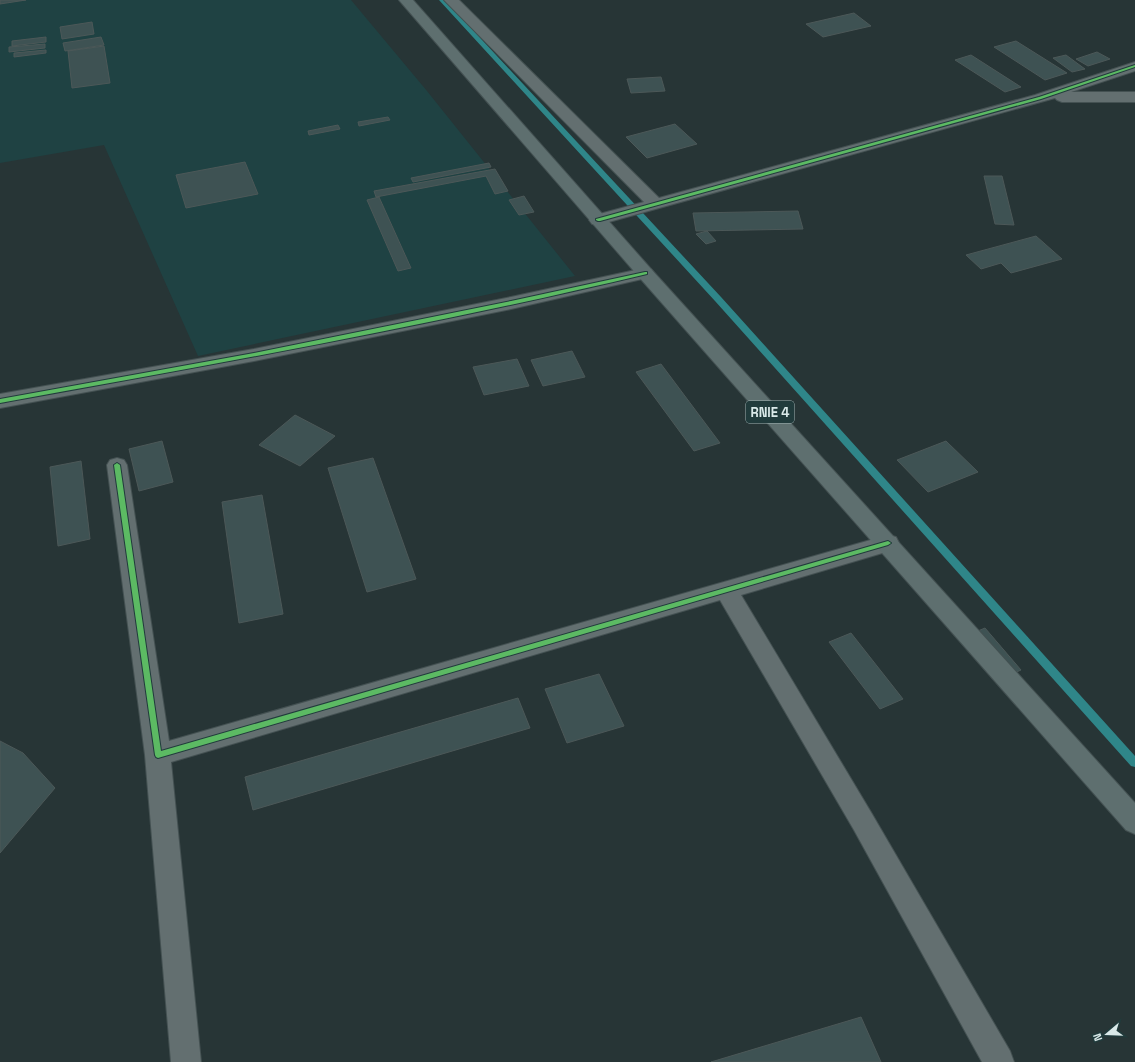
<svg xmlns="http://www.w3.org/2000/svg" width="1135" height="1062" font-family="'Space Grotesk',sans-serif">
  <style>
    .built { fill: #1f4243 }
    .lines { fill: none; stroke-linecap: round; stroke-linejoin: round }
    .stream { fill: #2f8689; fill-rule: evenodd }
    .building { fill: #3e5253; stroke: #4c5858 }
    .street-casing { stroke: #445152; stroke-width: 2 }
    .primary-casing { stroke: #445152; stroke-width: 2 }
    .street { fill: #636f70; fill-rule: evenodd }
    .primary { fill: #5e6f6f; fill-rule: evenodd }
    .cycleway-casing { stroke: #213b3c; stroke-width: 2 }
    .cycleway { fill: #5cba63; fill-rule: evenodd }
    .labels { text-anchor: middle; stroke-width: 4; stroke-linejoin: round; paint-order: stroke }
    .shield { fill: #213b3c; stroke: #a2b5b5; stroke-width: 1 }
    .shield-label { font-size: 13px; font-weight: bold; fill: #dae9e9 }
  </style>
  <rect width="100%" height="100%" fill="#273536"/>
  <path class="built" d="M0,0H351L427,91L575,276L198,356L104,145L0,163Z"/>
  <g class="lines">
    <path class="stream" d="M439,0H445L721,297L1135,756V767L1131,766L715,301Z"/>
  </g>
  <path class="building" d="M0,0H26L0,4Z
    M854,13L871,26L823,37L806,24Z
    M92,22L94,34L62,39L60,27Z
    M46,37V42L12,46V41Z
    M101,37L104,45L65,51L63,43Z
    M1016,41L1067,73L1045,80L994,47Z
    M45,44V48L9,52V47Z
    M104,46L110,83L72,88L68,51Z
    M46,50V53L14,57V53Z
    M1097,52L1110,59L1088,66L1076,59Z
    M971,55L1021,87L1005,92L955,60Z
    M1066,55L1085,69L1072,72L1053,58Z
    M661,77L665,91L631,93L627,79Z
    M388,117L390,120L359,126L358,122Z
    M675,124L697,144L647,158L626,137Z
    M338,125L340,129L309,135L308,131Z
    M245,162L258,194L186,208L176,175Z
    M489,163L491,167L413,182L411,178Z
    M495,169L508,191L495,194L486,176L376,197L374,191Z
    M984,176H1002L1014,225L995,224Z
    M524,196L534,212L519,215L509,200Z
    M379,197L411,268L398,271L367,200Z
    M798,211L803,229L696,231L693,213Z
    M707,231L716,241L706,244L696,234Z
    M1036,236L1062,259L1011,273L1001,263L981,269L966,255Z
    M572,351L585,377L543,386L531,360Z
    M517,359L529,386L484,395L473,367Z
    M661,364L720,443L694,451L636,372Z
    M295,415L335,436L300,466L259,445Z
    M162,441L173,482L139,491L129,449Z
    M946,441L978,472L928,492L897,460Z
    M373,458L416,579L367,592L328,468Z
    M81,461L90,539L58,546L50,467Z
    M262,495L283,614L239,623L222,502Z
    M985,628L1021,670L1010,675L973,633Z
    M851,633L903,699L880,709L829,642Z
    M599,674L624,726L567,743L545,689Z
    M518,698L530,728L253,810L245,777Z
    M0,741L23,753L55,788L0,853Z
    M861,1017L881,1062H711Z"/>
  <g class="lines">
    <g class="street-casing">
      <path id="street" d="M444,0H459L659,198L1035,95L1135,62V71L1071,92H1135V102H1062L1057,100L1055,98L598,225L592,224L589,220L592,216L644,202Z
        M645,268L651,269L654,273L651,277L511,309L254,361L0,408V394L254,349L511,297Z
        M117,458L124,460L127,465L169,741L888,535L896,537L899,543L896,549L741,595L872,814L1010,1051L1014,1062H982L854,830L720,600L171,762L201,1062H171L145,755L107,465L110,460Z"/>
    </g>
    <g class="primary-casing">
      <path id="primary" d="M399,0H413L651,269L1135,803V834L1126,830L639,277Z"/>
    </g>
    <use href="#street" class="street"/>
    <use href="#primary" class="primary"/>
    <g class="cycleway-casing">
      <path id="cycleway" d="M1135,65V67L1041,99L600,221H598L596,220V219L1039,97Z
        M645,272H647V274C433,325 216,364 0,403V399L254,353L511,301Z
        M117,463L120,465L161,751L888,541L891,543L888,545L158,758L156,757L155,755L114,465Z"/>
    </g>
    <use href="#cycleway" class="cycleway"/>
  </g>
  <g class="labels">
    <rect class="shield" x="746" y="401" width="48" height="22" rx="3"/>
    <g class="shield-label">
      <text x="770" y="417">RNIE 4</text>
    </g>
  </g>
  <g transform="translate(1107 1034) rotate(251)" stroke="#213b3c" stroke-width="3" paint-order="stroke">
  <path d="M0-3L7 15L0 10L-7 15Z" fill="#dae9e9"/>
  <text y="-6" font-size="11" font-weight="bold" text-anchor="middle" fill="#dae9e9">N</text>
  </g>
</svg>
